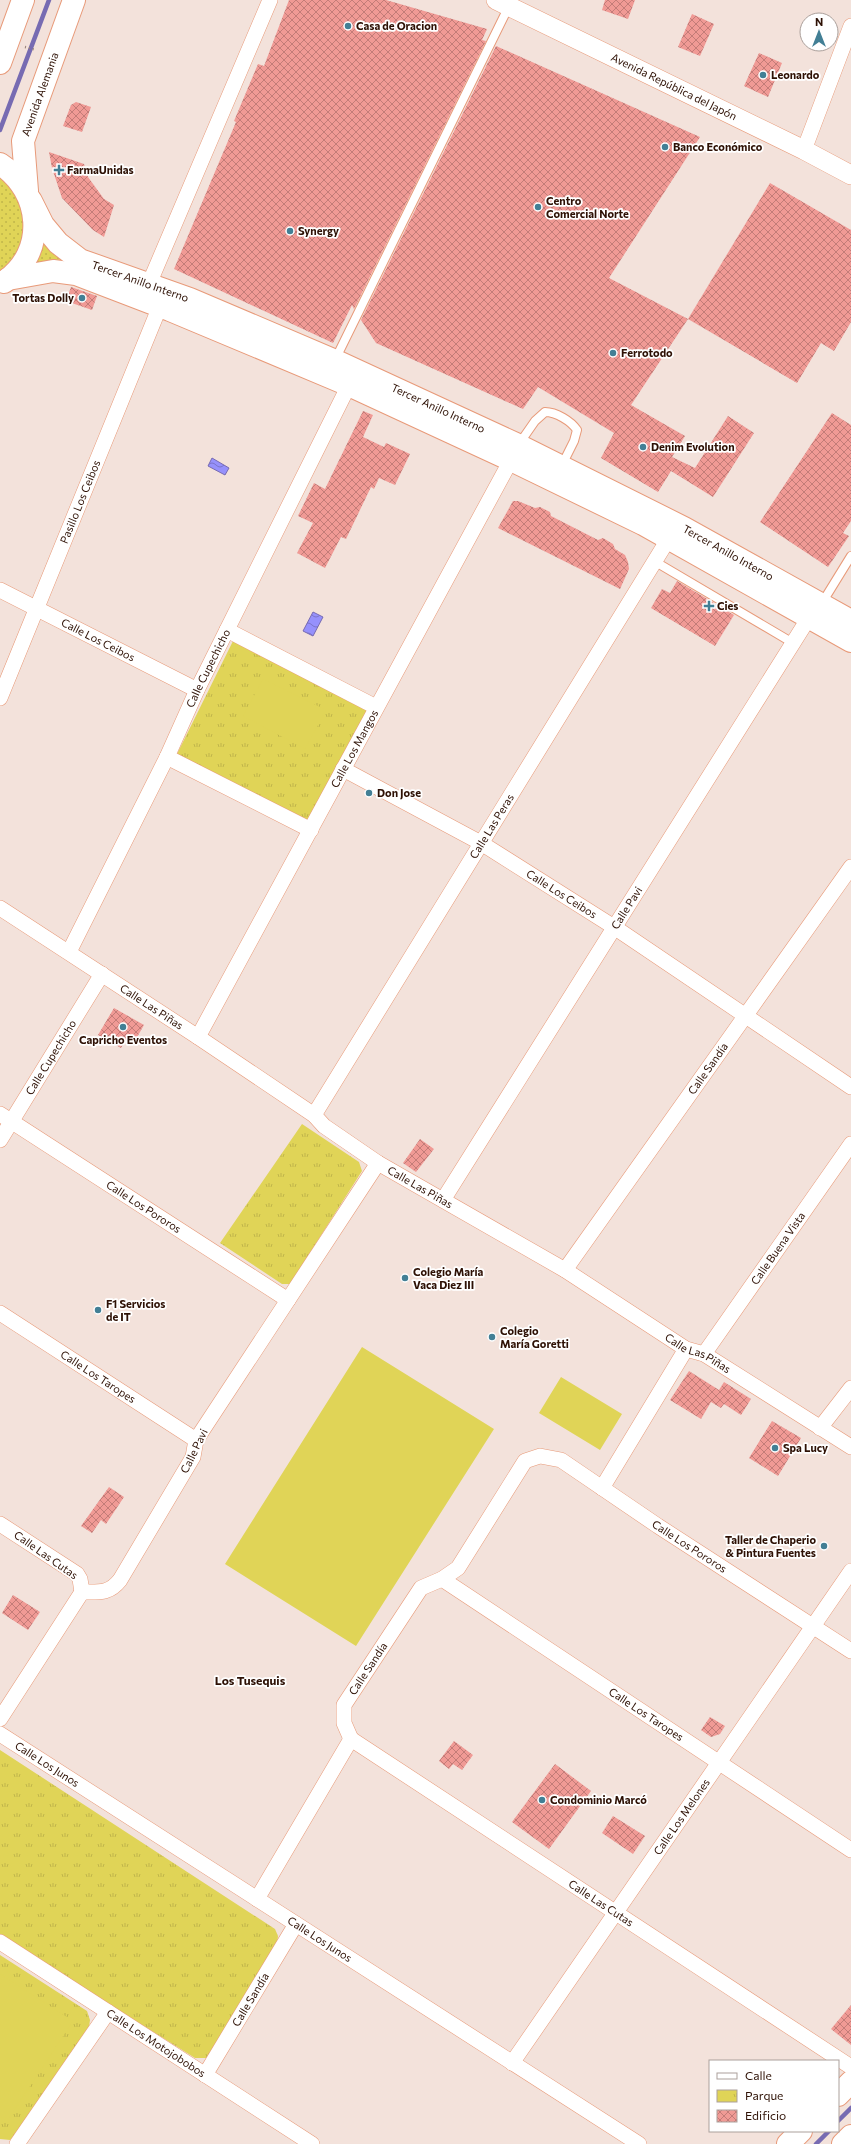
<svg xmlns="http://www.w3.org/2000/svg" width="851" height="2144" font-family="Commissioner,sans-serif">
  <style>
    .grass { fill: url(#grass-dots) }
    .park { fill: url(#park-tufts) }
    .pitch { fill: #e0d457 }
    .water { fill: url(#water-waves); stroke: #776bb2 }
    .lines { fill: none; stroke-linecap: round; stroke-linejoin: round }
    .stream { stroke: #776bb2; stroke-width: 4.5 }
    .building { fill: url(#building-cross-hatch) }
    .service-casing { stroke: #e89a79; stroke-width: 10 }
    .minor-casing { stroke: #e89a79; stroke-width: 16 }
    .tertiary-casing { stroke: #e89a79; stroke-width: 20 }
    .secondary-casing { stroke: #e89a79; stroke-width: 24 }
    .path { stroke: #957f75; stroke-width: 2.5; stroke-dasharray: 1 3; stroke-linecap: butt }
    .service { stroke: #fff; stroke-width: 8 }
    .minor { stroke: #fff; stroke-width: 15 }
    .tertiary { stroke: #fff; stroke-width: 19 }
    .secondary { stroke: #fff; stroke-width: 22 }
    .poi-dot { fill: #427f95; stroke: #fff; stroke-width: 1.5 }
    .labels { text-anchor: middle; stroke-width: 3.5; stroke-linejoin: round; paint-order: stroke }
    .poi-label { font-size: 11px; font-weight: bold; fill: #2e1105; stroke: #fff; text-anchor: start }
    .street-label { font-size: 11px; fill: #2e1105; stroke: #fff }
    .neighbourhood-label { font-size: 12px; font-weight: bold; fill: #2e1105; stroke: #fff }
  </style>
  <defs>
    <pattern id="grass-dots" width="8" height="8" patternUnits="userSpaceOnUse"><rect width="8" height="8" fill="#e0d457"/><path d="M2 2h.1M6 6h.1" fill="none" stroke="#c0b54a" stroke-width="1.8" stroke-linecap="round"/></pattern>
    <pattern id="park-tufts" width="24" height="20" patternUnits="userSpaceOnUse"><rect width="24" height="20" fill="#e0d457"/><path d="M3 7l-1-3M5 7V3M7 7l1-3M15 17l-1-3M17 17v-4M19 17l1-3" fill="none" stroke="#c0b54a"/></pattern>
    <pattern id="water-waves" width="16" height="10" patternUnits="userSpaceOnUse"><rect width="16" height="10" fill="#9691fc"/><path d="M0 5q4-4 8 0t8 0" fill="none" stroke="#7b75ca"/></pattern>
    <pattern id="building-cross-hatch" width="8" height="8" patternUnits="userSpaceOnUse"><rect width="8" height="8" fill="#f09a95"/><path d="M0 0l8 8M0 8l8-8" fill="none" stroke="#c37c78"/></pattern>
  </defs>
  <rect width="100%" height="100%" fill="#f3e2db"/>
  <path class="grass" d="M0,177C20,196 32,221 20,249C16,258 6,268 0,276Z
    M40,238L67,263L29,265Z"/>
  <path class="park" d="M233,641L368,708L312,823L176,756Z
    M302,1124L359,1162L362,1171L290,1284H282L220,1243Z
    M0,1750L275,1929L278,1936L277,1944L208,2058H195L0,1936Z
    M0,1955L87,2011L90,2020L89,2027L15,2135L10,2140L0,2139Z"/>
  <path class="pitch" d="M263,679L326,710L305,749L243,716Z
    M362,1347L494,1429L356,1646L225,1564Z
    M561,1377L622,1414L600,1450L539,1413Z
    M0,1974L73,2021L7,2121L0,2116Z"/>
  <path class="water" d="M212,458L229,468L225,475L208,466Z
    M313,612L323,617L313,636L303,631Z"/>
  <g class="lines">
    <path class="stream" d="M0,130L49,0
      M838,2121L851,2108
      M816,2144L829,2131"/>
  </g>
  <path class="building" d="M289,0H386L487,29L482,40L486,41L354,309L352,305L333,343L174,269L236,122L234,121L258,64L264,66Z
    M605,0H635L628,19L602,10Z
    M692,14L714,24L700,56L678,47Z
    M496,46L700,137L609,278L688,319L631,405L685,436L672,457L695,468L728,416L754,433L713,497L671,471L658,492L601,458L614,433L538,387L523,409L376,343L361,320Z
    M759,53L782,63L768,97L744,86Z
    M76,102L91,107L82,132L63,126L71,105Z
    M49,152L84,164L88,177L104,199L114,205L104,237L93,230L62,198L52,168Z
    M770,183L851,230V322L834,351L821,343L797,383L688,319Z
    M71,287L97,296L92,310L66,301Z
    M363,411L373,415L363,437L384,447L386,443L410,454L395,485L379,478L374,489L371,487L346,539L341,537L325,568L297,553L313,523L298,516L314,483L325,489Z
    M832,413L851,425V521L843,533L849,536L828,567L760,522Z
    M513,501H518L535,508L540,507L550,512L551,516L598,540L603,538L613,544L615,549L625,555L628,562L629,569L620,589L498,528Z
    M677,581L734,615L715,646L651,608L662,589L670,593Z
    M114,1008L144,1025L136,1039L129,1034L121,1048L98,1035Z
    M420,1139L434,1149L416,1172L403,1163Z
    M689,1371L719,1390L724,1382L751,1399L741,1415L724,1404L721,1408L711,1402L701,1419L670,1400Z
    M772,1421L801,1438L778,1476L749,1458Z
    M109,1487L124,1497L106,1524L101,1520L92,1533L81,1526Z
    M13,1595L40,1612L28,1630L2,1613Z
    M710,1717L725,1726L720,1734L711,1737L701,1730Z
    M454,1741L473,1755L462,1770L453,1764L449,1769L439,1761Z
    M555,1764L591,1791L549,1849L512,1822Z
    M613,1816L645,1836L633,1854L602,1833Z
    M851,2005V2045L831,2029Z"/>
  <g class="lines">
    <g class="service-casing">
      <path id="service" d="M335,360L509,6
        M519,444L535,421L545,412C556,412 571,421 577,430L574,441L562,465
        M654,561L793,643
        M822,603L851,556"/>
    </g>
    <g class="minor-casing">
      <g id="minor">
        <path d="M804,150L851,26"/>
        <path d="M149,284L270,0"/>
        <path id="s1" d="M0,590L197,690"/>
        <path d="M227,630L376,707"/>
        <path id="s2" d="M0,698L160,306"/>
        <path d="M167,757L311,830"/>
        <path id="s3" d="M343,769L481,843L614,927L851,1087"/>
        <path id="s4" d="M0,908L198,1037L314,1115L324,1126L378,1163L565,1270L686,1349L704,1354L851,1447"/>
        <path id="s5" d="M69,952L167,757L197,690L349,385"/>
        <path id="s6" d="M198,1037L511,460"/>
        <path id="s7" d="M0,1114L288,1300"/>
        <path id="s8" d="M314,1115L669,538"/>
        <path id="s9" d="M0,1140L102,974"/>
        <path id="s10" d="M443,1200L810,616"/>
        <path id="s11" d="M565,1270L851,867"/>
        <path id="s12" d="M0,1313L196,1440"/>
        <path id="s13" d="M704,1354L851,1144"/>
        <path d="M820,1428L851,1388"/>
        <path d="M602,1488L686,1349"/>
        <path d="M0,1524L77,1574L80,1579L82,1592"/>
        <path id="s14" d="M442,1579L851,1850"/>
        <path d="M82,1592C99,1592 109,1594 120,1580L193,1457L196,1440L378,1163"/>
        <path d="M0,1719L82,1592"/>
        <path id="s15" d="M0,1734L639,2144"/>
        <path id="s16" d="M351,1739L344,1723V1705L421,1588L442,1579L458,1568L525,1461L540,1456L561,1460L658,1526L851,1651"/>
        <path id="s17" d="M351,1739L851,2067"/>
        <path d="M257,1899L351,1739"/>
        <path id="s18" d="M0,1942L312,2144"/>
        <path id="s19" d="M512,2063L851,1571"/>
        <path id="s20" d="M205,2075L296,1924"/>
        <path d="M17,2144L108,2012"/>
      </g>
    </g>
    <g class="tertiary-casing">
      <g id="tertiary">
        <path id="s21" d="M496,0L804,150L851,175"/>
      </g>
    </g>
    <g class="secondary-casing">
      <g id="secondary">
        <path d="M0,63L23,0"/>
        <path d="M0,164C42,191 48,252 4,282"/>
        <path id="s22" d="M27,191L23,141L74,0"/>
        <path id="s23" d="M31,201L43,225L58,243L80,260L190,299L338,362L518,445L684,528L851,621"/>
        <path d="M8,279L53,271L76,274L170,310L349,385L509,459L643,524L851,641"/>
        <path d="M838,2095L851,2082"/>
        <path d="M788,2144L801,2131"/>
        <path d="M843,2144L851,2136"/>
      </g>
    </g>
    <path class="path" d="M25,47L36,50"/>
    <use href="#service" class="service"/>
    <use href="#minor" class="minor"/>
    <use href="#tertiary" class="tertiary"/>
    <use href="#secondary" class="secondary"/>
  </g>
  <g class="poi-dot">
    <circle cx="348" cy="26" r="4"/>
    <circle cx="763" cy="75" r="4"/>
    <circle cx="665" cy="147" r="4"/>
    <path d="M57 164h4v4h4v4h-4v4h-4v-4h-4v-4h4z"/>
    <circle cx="538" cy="207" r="4"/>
    <circle cx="290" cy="231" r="4"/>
    <circle cx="82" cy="298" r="4"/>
    <circle cx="613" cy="353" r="4"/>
    <circle cx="643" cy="447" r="4"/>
    <path d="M707 600h4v4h4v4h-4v4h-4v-4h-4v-4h4z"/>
    <circle cx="369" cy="793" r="4"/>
    <circle cx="123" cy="1027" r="4"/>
    <circle cx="405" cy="1278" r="4"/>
    <circle cx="98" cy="1310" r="4"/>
    <circle cx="492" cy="1337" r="4"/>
    <circle cx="775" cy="1448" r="4"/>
    <circle cx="824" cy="1546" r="4"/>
    <circle cx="542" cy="1800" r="4"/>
  </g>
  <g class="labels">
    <g class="poi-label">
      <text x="356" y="30">Casa de Oracion</text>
      <text x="771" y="79">Leonardo</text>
      <text x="673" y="151">Banco Económico</text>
      <text x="67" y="174">FarmaUnidas</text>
      <text x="546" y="205">Centro<tspan x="546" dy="13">Comercial Norte</tspan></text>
      <text x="298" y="235">Synergy</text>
      <text x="74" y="302" text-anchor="end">Tortas Dolly</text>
      <text x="621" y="357">Ferrotodo</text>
      <text x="651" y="451">Denim Evolution</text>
      <text x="717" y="610">Cies</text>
      <text x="377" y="797">Don Jose</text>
      <text x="123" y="1044" text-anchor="middle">Capricho Eventos</text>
      <text x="413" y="1276">Colegio María<tspan x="413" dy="13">Vaca Diez III</tspan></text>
      <text x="106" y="1308">F1 Servicios<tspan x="106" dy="13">de IT</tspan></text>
      <text x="500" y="1335">Colegio<tspan x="500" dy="13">María Goretti</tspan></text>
      <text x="783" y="1452">Spa Lucy</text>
      <text x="816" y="1544" text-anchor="end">Taller de Chaperio<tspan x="816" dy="13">&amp; Pintura Fuentes</tspan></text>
      <text x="550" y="1804">Condominio Marcó</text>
    </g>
    <g class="street-label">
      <text dy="4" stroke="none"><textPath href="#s21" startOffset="198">Avenida República del Japón</textPath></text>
      <text dy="4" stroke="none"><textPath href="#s22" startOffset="100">Avenida Alemania</textPath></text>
      <text dy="4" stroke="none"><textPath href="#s23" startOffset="142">Tercer Anillo Interno</textPath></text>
      <text dy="4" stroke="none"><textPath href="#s23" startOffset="466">Tercer Anillo Interno</textPath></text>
      <text dy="4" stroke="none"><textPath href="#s2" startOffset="212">Pasillo Los Ceibos</textPath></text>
      <text dy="4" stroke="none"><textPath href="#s23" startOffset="790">Tercer Anillo Interno</textPath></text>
      <text dy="4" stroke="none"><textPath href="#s1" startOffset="110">Calle Los Ceibos</textPath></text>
      <text dy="4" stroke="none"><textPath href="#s5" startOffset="316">Calle Cupechicho</textPath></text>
      <text dy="4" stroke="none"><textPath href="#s6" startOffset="328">Calle Los Mangos</textPath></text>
      <text dy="4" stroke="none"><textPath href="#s8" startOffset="339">Calle Las Peras</textPath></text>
      <text dy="4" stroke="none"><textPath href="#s3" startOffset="252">Calle Los Ceibos</textPath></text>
      <text dy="4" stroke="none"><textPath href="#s10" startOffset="345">Calle Pavi</textPath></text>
      <text dy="4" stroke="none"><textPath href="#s4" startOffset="181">Calle Las Piñas</textPath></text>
      <text dy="4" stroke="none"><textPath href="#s9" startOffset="97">Calle Cupechicho</textPath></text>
      <text dy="4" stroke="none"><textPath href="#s11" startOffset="247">Calle Sandía</textPath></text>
      <text dy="4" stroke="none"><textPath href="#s4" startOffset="505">Calle Las Piñas</textPath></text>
      <text dy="4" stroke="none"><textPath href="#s7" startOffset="171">Calle Los Pororos</textPath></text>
      <text dy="4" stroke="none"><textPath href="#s13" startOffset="129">Calle Buena Vista</textPath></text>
      <text dy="4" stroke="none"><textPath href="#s4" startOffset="829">Calle Las Piñas</textPath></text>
      <text dy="4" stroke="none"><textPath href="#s12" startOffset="117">Calle Los Taropes</textPath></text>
      <text transform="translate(194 1451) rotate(-64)" y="4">Calle Pavi</text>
      <text dy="4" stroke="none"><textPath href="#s16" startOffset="536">Calle Los Pororos</textPath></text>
      <text transform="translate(46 1555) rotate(35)" y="4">Calle Las Cutas</text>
      <text dy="4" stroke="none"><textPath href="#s16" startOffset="79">Calle Sandía</textPath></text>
      <text dy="4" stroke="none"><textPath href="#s14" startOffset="245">Calle Los Taropes</textPath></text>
      <text dy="4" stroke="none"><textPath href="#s15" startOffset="56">Calle Los Junos</textPath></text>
      <text dy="4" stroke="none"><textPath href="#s19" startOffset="299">Calle Los Melones</textPath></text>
      <text dy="4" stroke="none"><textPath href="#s17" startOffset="299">Calle Las Cutas</textPath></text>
      <text dy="4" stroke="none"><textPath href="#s15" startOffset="380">Calle Los Junos</textPath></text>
      <text dy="4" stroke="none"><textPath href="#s20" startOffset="88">Calle Sandía</textPath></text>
      <text dy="4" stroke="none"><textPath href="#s18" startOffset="186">Calle Los Motojobobos</textPath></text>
    </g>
    <g class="neighbourhood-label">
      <text x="250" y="1685">Los Tusequis</text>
    </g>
  </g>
  <rect x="709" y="2060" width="130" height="72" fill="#ffffff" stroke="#aba09b"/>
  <rect x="717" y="2073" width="20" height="6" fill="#ffffff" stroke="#aba09b"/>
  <text x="745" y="2080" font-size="12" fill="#2e1105">Calle</text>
  <rect x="717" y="2090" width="20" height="12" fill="url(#park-tufts)" stroke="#aba09b"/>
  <text x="745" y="2100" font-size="12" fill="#2e1105">Parque</text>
  <rect x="717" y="2110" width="20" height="12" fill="url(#building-cross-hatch)" stroke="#aba09b"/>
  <text x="745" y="2120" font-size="12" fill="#2e1105">Edificio</text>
  <g transform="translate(819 32)"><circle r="19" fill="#ffffff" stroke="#aba09b"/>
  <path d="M0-3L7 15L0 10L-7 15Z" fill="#427f95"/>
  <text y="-6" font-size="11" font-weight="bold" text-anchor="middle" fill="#2e1105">N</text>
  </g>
</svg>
